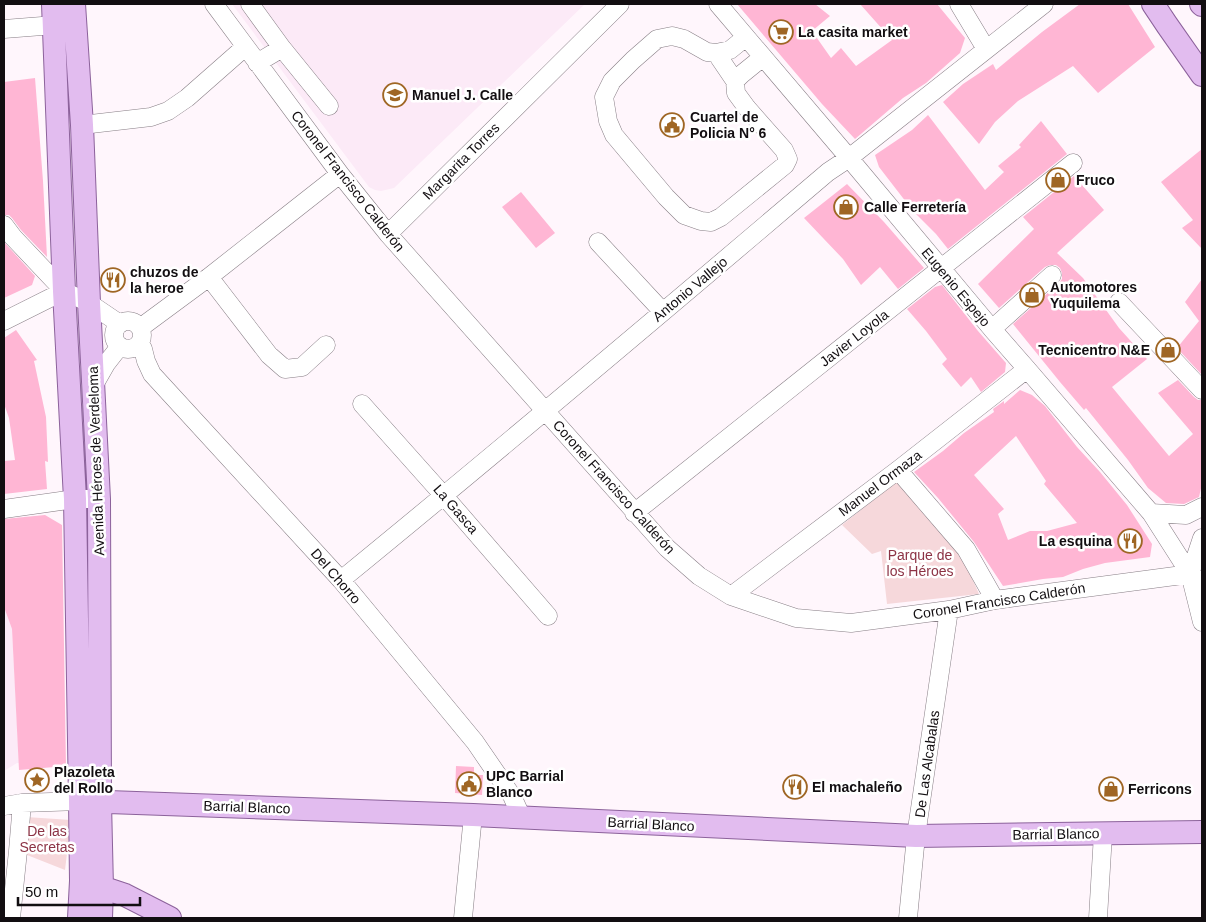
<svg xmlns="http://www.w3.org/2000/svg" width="1206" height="922" font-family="Helvetica,sans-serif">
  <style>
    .built { fill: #fceaf7 }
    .green { fill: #f6d8db }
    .building { fill: #ffb6d4; fill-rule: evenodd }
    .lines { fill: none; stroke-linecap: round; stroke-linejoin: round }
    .minor-casing { stroke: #877e85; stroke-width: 19 }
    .major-casing { stroke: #8c629b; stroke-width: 24 }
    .minor { stroke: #fff; stroke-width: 18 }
    .major { stroke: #e2bcef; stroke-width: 22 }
    .labels { text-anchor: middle; stroke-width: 5; stroke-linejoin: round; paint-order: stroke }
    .poi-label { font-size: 14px; font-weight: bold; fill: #120e11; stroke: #fff; text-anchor: start }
    .street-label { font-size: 14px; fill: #120e11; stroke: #fff }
    .park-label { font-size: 14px; fill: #8c3345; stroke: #fff }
  </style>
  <rect width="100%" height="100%" fill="#fff6fc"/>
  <path class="built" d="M232,4H585L394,188L381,191L375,190L369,187Z
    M4,607L12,629L19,763H17L4,771Z"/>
  <path class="green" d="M897,481L962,556L979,594L887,604L881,551L872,554L842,525Z
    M26,817L71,820L65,870L27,855Z"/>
  <path class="building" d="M737,4H815L830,16L812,31L831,58L841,48L856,66L892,40L860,4H937L965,38L960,53L926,83L903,98L855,139L822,104Z
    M1080,4H1128L1155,47L1098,93L1073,66L1018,101L995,122L979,144L943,102L963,84L993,64L996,70L1042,32Z
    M35,78L43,181L47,257L21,230L12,218L9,215H4V82Z
    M928,115L985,190L1004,172L998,166L1021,147L1019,145L1041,121L1067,154L948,249L936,234L913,211L879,167L875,155L912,130Z
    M1202,149V249L1182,228L1193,220L1161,182Z
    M1074,176L1104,210L1057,253L1083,278L1119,328L1147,359L1112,387L1169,456L1193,434L1158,393L1178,380L1194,397L1198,400H1202V484L1199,497L1184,504L1166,503L1148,488L1128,460L1086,408L1084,410L1060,382L1013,324L1059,283L1062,279V273L1060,268L1056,265H1050L1045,267L999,308L978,284L1034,229L1023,217Z
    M847,184L884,222L924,268L898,289L880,267L861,285L843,259L804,218Z
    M521,192L555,233L536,248L502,207Z
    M4,242L35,276L32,285L4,298Z
    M1202,279V375L1177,348L1199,321L1185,302Z
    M942,285L978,331L1006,363L1005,372L981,392L971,377L961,387L942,364L947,359L926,331L907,309L935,287Z
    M16,330L37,360L34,361L46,417L48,462L45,461L47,489L4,494V461L15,460L9,418L4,404V338Z
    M1020,390L1032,395L1045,406L1077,447L1100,472L1127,505L1152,544L1150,557L1105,563L1083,569L1063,577L1043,579L1003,586L974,542L938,498L914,472L943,451L964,433L994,412L993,409L1004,401V404ZM1016,436L1046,481L1044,484L1077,523L1047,531H1030L1008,540L998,514L1004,509L974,475Z
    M45,515L62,525L66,766L19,770L12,629L4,607V519Z
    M456,766L474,767V775H483L482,795L455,793Z"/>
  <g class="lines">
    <g class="minor-casing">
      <path id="minor" d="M214,4L340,174L388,234L667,548L699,576L731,596L796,618L851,623L949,610L995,600L1190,574
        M250,4L282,48L257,63
        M718,4L849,158L992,329L1027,369L1151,513L1190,574L1202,582
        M959,4L986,49
        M4,29L55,25
        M746,37L730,50L716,53L707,52L684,39L672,36L657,39L633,60L612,81L604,97L608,121L614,135L666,197L684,215L701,221L711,222L721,217L785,165L788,159L784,150L747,108L736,93L735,81L742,74L763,57
        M282,48L329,106
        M716,53L735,81
        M82,125L151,117L168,111L187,98L245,47
        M4,225L13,237L64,291L89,303L120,324
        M388,234L620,4
        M598,242L663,312
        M209,277L269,355L285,369L302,367L326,345
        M1119,302L1202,390
        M4,321L64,291
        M114 335a14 14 0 1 1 28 0a14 14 0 1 1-28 0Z
        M140,328L209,277L340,174
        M992,329L1052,275
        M140,343L143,349L146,361L152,374L341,580L475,742L512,796L522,818
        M94,385L106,364L120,346
        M362,404L444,496L548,616
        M898,470L966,549L995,600
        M4,509L75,499H99
        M634,513L1073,163
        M1151,513L1186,515L1202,507
        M1202,538L1190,574L1202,622
        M341,580C505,446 667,309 828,172L849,158L1044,4
        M731,596L898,470L1027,369
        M4,806L22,803L80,801
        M11,918L18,851L22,803
        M463,918L473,815
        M908,918L916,836L949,610
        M1098,918L1103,834"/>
    </g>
    <g class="major-casing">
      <path id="major" d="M53,4L64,291L75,499L80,801L81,881L79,918
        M74,4L82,125L89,303L99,499L100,802L102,888L101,918
        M1153,4L1167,25L1202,75
        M1201,4L1202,5
        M80,801L473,815L916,836L1202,832
        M89,883L125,895L170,918"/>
    </g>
    <use href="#minor" class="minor"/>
    <use href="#major" class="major"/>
  </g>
  <defs>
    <g id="supermarket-ring" transform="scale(1.25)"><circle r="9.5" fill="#fff" stroke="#9f6624" stroke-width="1.5"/><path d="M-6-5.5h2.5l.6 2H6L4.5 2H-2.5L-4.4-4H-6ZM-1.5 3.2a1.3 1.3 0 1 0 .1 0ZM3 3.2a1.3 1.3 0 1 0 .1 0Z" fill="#9f6624"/></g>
    <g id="school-ring" transform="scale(1.25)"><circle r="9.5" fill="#fff" stroke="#9f6624" stroke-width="1.5"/><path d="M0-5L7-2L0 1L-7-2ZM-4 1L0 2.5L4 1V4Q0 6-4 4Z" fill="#9f6624"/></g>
    <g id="civic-ring" transform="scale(1.25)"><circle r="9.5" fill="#fff" stroke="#9f6624" stroke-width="1.5"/><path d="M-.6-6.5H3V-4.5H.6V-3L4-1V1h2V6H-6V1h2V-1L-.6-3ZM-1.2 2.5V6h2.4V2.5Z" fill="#9f6624"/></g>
    <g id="shop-ring" transform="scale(1.25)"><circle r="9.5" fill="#fff" stroke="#9f6624" stroke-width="1.5"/><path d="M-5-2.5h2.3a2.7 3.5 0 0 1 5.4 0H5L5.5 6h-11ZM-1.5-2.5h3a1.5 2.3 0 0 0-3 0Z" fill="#9f6624"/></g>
    <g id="restaurant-ring" transform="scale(1.25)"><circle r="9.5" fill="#fff" stroke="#9f6624" stroke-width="1.5"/><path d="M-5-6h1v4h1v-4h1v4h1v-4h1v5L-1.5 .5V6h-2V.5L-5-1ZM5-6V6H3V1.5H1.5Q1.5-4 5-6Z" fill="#9f6624"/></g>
    <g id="sight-ring" transform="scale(1.25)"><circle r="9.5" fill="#fff" stroke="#9f6624" stroke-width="1.5"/><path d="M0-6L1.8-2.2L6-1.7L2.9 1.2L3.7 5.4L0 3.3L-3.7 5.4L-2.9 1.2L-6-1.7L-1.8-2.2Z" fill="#9f6624"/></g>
  </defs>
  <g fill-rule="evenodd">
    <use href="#supermarket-ring" x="781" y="32"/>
    <use href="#school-ring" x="395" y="95"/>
    <use href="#civic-ring" x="672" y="125"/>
    <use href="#shop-ring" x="1058" y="180"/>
    <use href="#shop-ring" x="846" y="207"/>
    <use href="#restaurant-ring" x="113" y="280"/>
    <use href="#shop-ring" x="1032" y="295"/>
    <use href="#shop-ring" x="1168" y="350"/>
    <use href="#restaurant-ring" x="1130" y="541"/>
    <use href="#sight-ring" x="37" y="780"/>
    <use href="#civic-ring" x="469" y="784"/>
    <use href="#restaurant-ring" x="795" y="787"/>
    <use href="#shop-ring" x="1111" y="789"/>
  </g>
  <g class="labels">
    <g class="poi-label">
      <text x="798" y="37">La casita market</text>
      <text x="412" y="100">Manuel J. Calle</text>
      <text x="690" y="122">Cuartel de<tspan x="690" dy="16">Policia N° 6</tspan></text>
      <text x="1076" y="185">Fruco</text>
      <text x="864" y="212">Calle Ferretería</text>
      <text x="130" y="277">chuzos de<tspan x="130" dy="16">la heroe</tspan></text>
      <text x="1050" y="292">Automotores<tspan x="1050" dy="16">Yuquilema</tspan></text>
      <text x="1150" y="355" text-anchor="end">Tecnicentro N&amp;E</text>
      <text x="1112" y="546" text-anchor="end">La esquina</text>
      <text x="54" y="777">Plazoleta<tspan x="54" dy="16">del Rollo</tspan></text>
      <text x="486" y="781">UPC Barrial<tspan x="486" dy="16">Blanco</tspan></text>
      <text x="812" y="792">El machaleño</text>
      <text x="1128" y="794">Ferricons</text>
    </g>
    <g class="street-label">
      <text transform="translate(461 161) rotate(-45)" y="5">Margarita Torres</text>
      <text transform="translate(348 181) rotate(52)" y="5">Coronel Francisco Calderón</text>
      <text transform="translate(956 287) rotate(50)" y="5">Eugenio Espejo</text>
      <text transform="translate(690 289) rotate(-40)" y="5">Antonio Vallejo</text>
      <text transform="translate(854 338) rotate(-38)" y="5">Javier Loyola</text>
      <text transform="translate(96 461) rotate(-92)" y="5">Avenida Héroes de Verdeloma</text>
      <text transform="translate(880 483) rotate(-37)" y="5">Manuel Ormaza</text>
      <text transform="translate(614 487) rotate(48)" y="5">Coronel Francisco Calderón</text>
      <text transform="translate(456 509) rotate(49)" y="5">La Gasca</text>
      <text transform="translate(336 576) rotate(49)" y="5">Del Chorro</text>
      <text transform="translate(999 601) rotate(-9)" y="5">Coronel Francisco Calderón</text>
      <text transform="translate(927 764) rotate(-82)" y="5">De Las Alcabalas</text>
      <text transform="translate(247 807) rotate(2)" y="5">Barrial Blanco</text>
      <text transform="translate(651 824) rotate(3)" y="5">Barrial Blanco</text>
      <text transform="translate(1056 834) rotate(-1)" y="5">Barrial Blanco</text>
    </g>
    <g class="park-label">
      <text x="920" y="560">Parque de<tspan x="920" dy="16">los Héroes</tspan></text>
      <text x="47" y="836">De las<tspan x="47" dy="16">Secretas</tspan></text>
    </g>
  </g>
  <rect width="1206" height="922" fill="none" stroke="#120e11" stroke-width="10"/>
  <path d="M18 897v8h122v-8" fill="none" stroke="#120e11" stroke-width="2.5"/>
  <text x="25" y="897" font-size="15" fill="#120e11" stroke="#ffffff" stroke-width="4" paint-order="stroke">50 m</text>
</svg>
